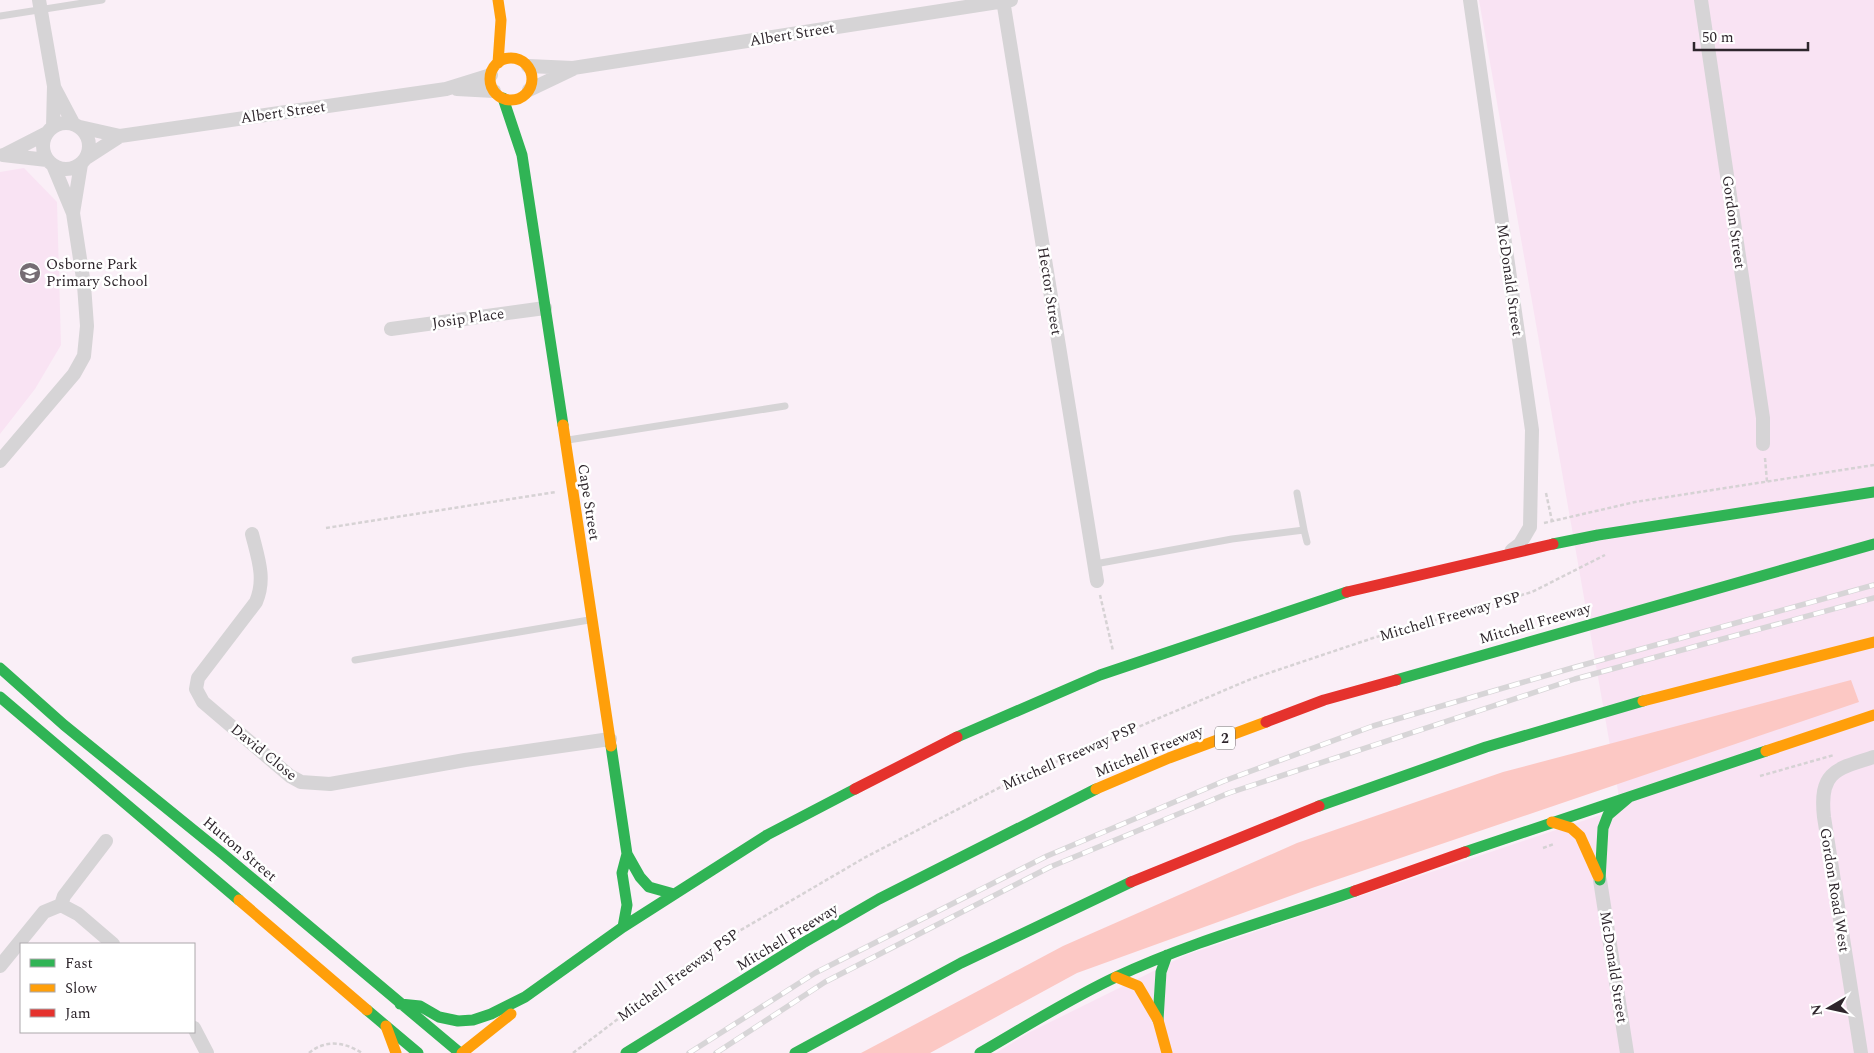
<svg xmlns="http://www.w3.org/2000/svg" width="1874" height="1053" font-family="Spectral,serif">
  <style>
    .built { fill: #f9e3f3 }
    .green { fill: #fcc8c4 }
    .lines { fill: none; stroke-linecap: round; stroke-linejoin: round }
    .path { stroke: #d6d2d4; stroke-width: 2.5; stroke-dasharray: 4 2.5; stroke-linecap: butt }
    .lane { stroke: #d6d4d6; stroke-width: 7 }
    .street { stroke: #d6d4d6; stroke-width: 14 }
    .fast { stroke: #30b455; stroke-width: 11 }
    .slow { stroke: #ff9f0a; stroke-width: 11 }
    .jam { stroke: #e5322d; stroke-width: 11 }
    .rail-casing { stroke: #d7d5d7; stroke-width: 5.5 }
    .rail { stroke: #fff; stroke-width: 4; stroke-dasharray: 11; stroke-linecap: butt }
    .labels { text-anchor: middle; stroke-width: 5; stroke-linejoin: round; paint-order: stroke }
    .shield { fill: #fff; stroke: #6d676b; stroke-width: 1 }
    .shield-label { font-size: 14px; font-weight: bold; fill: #2e262c }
    .street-label { font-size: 15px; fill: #2e262c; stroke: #fff }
    .poi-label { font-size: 15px; fill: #2e262c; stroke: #fff; text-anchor: start }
  </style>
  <rect width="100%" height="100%" fill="#faeff7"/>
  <path class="built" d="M1479,0H1874V1053H996L1028,1033L1186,955L1621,808Z
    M24,168L57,202L61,345L35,389L0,434V172Z"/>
  <path class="green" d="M1851,680L1859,702L1312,888L1077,973L930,1053H861L1063,946L1297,843L1503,772Z"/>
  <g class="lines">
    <path class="path" d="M1765,458L1767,482
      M1546,493L1552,521
      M1544,523L1635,502L1874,465
      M326,528L556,492
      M1100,595L1113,651
      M1760,776L1834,755
      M1543,848L1554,844
      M309,1053C326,1039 344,1042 362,1053
      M573,1053L717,944L864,858L1018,778L1251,679L1373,638L1532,592L1605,555"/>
    <path class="lane" d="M0,16L102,0
      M568,440L785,406
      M1297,493L1304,530
      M1095,564L1232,539L1304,530L1307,542
      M355,660L589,620"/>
    <path class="street" d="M39,0L54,86L53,127
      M1003,0L1097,581
      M1470,0L1532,430L1530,527L1520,544L1512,550
      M1701,0L1763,418V444
      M528,66L573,68L1011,0
      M54,87L73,123
      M457,89L494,91
      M529,90L573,69
      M43 146a23 23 0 1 1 46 0a23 23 0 1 1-46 0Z
      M80,127L120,136L446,89L491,75
      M3,155L47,160
      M4,155L47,133
      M86,158L120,136
      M73,213L81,164
      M391,329L545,308
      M0,461L74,374L84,356L87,326L84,285L73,213L53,165
      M252,534C258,558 266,579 256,602L198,678L196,689L203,702L290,776L301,782L330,784L465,760L610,739
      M1600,880L1627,1053
      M61,905L64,896L106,841
      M0,966L44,912L61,905L78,914L113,944
      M194,1028L207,1053
      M1861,1053L1824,817C1819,772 1835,769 1874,757"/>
    <path class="fast" d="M503,98L522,155L563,425
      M1553,544L1598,535L1874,492
      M0,668L64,725L223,854L460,1053
      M1396,680L1874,544
      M0,697L239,900
      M957,737L1100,675L1347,592
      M611,746L627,854L640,877L649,887L674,894
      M1319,806L1486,747L1643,701
      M1465,852L1766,751
      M1600,880L1603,828L1608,815L1628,798
      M623,927L627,905L622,873L627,854
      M400,1004L420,1006L439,1017L458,1021L473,1020L491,1014L525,997L623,927L767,835L855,789
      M367,1010L418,1053
      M1158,1020L1161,972L1167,955
      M626,1053L803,943L879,899L1096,789
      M795,1053L961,963L1131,882
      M980,1053C1025,1027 1069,999 1116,977C1193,941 1275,919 1355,891"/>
    <path class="slow" d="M498,0L501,20L498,63
      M490 79a21 21 0 1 1 42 0a21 21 0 1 1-42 0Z
      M563,425L611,746
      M1643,701L1874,642
      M1766,751L1874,715
      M1096,789L1169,758L1266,722
      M1552,822L1571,828L1580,836L1598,876
      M239,900L367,1010
      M1116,977L1138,986L1158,1020L1167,1053
      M386,1026L396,1053
      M462,1053L511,1014"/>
    <path class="jam" d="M1347,592L1553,544
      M1266,722L1324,700L1396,680
      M855,789L957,737
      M1131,882L1319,806
      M1355,891L1465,852"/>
    <g class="rail-casing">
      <path id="rail" d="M689,1053L815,973L1047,856L1224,781L1373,726L1572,668L1874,585
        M716,1053L825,982L1050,867L1229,793L1575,679L1874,598"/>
    </g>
    <use href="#rail" class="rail"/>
  </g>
  <defs>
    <g id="school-disc" transform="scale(1.125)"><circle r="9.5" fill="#756c73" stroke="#fff"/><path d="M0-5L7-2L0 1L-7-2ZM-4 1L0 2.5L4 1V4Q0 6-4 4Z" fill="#fff"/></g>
  </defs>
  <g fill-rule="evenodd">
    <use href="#school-disc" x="30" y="273"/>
  </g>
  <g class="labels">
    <rect class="shield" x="1215" y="726.5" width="20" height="23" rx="4"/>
    <g class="shield-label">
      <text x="1225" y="743">2</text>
    </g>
    <g class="street-label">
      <text transform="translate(792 34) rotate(-9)" y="5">Albert Street</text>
      <text transform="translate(283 112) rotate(-8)" y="5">Albert Street</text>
      <text transform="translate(1734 222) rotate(82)" y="5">Gordon Street</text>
      <text transform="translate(1510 280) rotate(82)" y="5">McDonald Street</text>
      <text transform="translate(1050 291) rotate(81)" y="5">Hector Street</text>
      <text transform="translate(468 318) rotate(-8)" y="5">Josip Place</text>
      <text transform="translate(589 502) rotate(81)" y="5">Cape Street</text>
      <text transform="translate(1450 616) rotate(-16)" y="5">Mitchell Freeway PSP</text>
      <text transform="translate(1535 623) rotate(-16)" y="5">Mitchell Freeway</text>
      <text transform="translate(1149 751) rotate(-22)" y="5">Mitchell Freeway</text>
      <text transform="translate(264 752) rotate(39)" y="5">David Close</text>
      <text transform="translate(1070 756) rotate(-24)" y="5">Mitchell Freeway PSP</text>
      <text transform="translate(240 849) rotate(40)" y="5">Hutton Street</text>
      <text transform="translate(1835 890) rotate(81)" y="5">Gordon Road West</text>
      <text transform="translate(787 937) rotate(-31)" y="5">Mitchell Freeway</text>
      <text transform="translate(1614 967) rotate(81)" y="5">McDonald Street</text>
      <text transform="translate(678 975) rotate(-36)" y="5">Mitchell Freeway PSP</text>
    </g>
    <g class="poi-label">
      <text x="46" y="269">Osborne Park<tspan x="46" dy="17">Primary School</tspan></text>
    </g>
  </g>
  <rect x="20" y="943" width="175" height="90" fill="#ffffff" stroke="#aba8ab"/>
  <rect x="30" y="959" width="25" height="8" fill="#30b455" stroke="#aba8ab"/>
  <text x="65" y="968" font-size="15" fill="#2e262c">Fast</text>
  <rect x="30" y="984" width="25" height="8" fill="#ff9f0a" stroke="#aba8ab"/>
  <text x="65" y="993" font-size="15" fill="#2e262c">Slow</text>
  <rect x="30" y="1009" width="25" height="8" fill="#e5322d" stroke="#aba8ab"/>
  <text x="65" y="1018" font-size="15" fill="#2e262c">Jam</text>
  <g transform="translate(1829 1008) rotate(261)" stroke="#ffffff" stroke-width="4" paint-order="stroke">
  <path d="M0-4L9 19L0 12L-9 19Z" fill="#2e262c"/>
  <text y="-8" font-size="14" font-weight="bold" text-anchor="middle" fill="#2e262c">N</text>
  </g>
  <path d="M1694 42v8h114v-8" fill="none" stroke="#2e262c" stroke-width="2.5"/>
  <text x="1702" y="42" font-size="15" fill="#2e262c" stroke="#ffffff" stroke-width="4" paint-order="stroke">50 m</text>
</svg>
